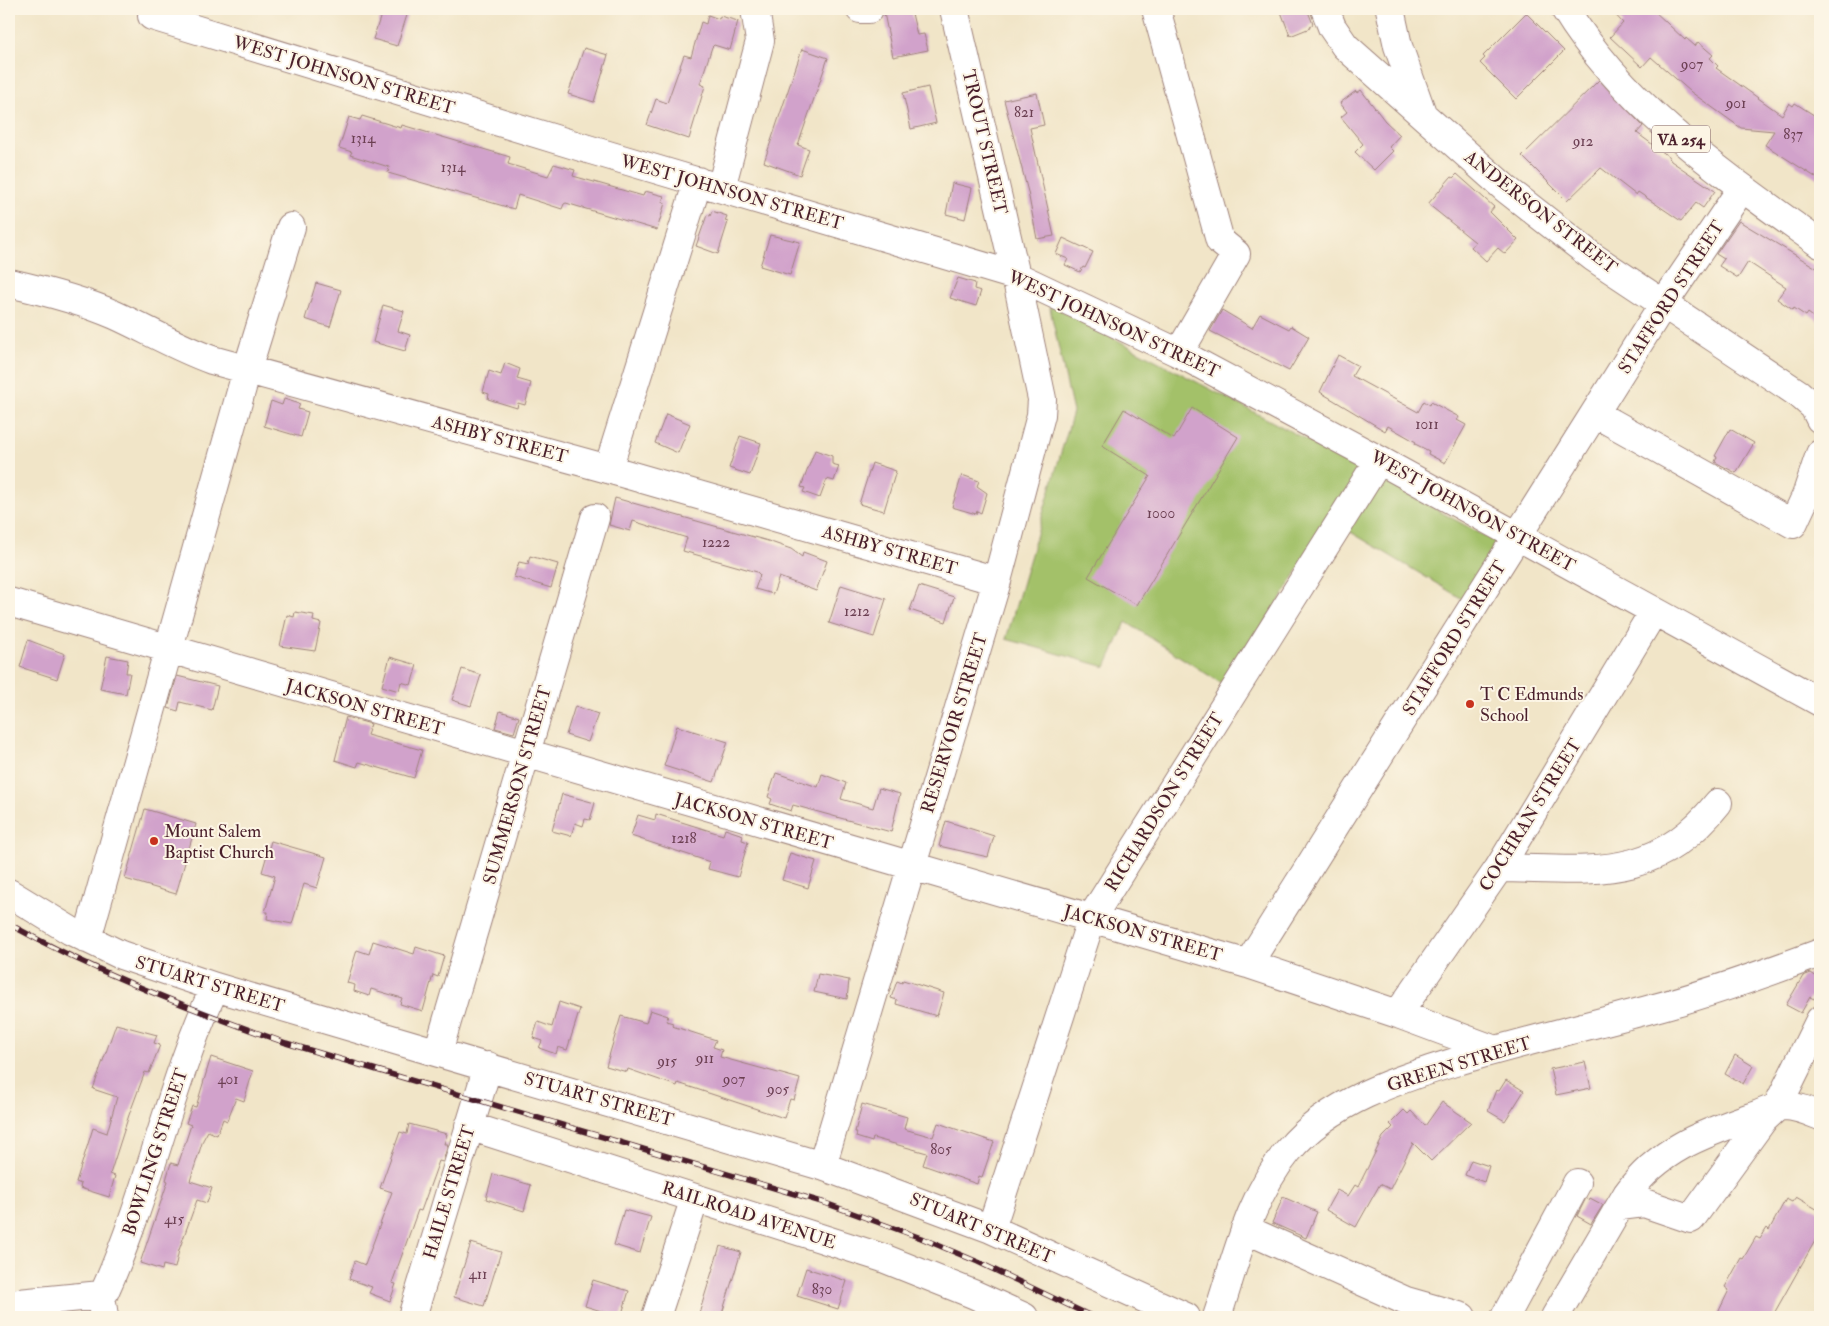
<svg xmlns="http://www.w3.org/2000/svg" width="1829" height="1326" font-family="'IM FELL Double Pica',serif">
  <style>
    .green { fill: #a3c169; stroke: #76704a }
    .building { fill: #d1a2cb }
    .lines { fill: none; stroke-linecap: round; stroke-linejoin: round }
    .minor-casing { stroke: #9e827a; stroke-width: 30 }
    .major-casing { stroke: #9e827a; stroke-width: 30 }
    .minor { stroke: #fff; stroke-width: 28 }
    .major { stroke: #fff; stroke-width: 28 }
    .rail-casing { stroke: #4a1f2b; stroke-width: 5.5 }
    .rail { stroke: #fcf5e5; stroke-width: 4; stroke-dasharray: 11; stroke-linecap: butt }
    .poi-dot { fill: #c8321e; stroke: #fcf5e5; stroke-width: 2 }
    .labels { text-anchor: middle; stroke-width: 4; stroke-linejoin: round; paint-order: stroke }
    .number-label { font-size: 15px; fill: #6c4053 }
    .shield { fill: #fcf5e5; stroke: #7f5f63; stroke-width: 1 }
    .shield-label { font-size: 16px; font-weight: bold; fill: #4a1f2b }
    .street-label { font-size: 18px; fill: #4a1f2b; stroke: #fcf5e5 }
    .poi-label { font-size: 18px; fill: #4a1f2b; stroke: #fcf5e5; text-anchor: start }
  </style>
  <rect width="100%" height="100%" fill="#fcf5e5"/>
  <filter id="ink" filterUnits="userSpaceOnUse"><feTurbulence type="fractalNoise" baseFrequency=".02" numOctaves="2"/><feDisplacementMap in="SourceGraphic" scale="10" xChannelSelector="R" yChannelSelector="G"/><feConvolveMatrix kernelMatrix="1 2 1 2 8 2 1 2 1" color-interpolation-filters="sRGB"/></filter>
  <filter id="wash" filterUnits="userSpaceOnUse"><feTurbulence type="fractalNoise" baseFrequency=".0096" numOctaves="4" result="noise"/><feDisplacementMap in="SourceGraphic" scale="20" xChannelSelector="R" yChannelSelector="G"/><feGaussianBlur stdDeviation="1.12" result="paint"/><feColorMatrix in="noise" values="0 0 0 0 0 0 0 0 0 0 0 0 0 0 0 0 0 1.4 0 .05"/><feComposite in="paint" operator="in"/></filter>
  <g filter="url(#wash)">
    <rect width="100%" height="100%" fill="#f1e5c8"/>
    <path class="green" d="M1049,304L1360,468L1505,547L1469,603L1329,519L1227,687L1126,622L1106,667L1006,639L1073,412Z"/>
    <g id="blocks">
      <path class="building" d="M383,9H409L397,46L373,39Z
        M911,9L917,35L924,34L928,50L893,57L884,13Z
        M1280,9H1307L1313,24L1309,26L1310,28L1290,36Z
        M1610,9H1652L1685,40L1686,38L1695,46L1698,42L1713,55L1710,58L1718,66L1716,68L1782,115L1789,103L1793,106L1795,103L1820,119V180L1765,145L1774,131L1741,128L1691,92L1651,57L1642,67L1610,37L1623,23Z
        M1526,13L1564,51L1516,99L1480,63L1485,58L1483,56Z
        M708,15L719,19L720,16L738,21L730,50L714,45L712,47L700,84L705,86L689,139L647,125L656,99L667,103L684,55L691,57L701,22L706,24Z
        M584,48L608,55L594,102L568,94Z
        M802,49L828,58L798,145L809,149L800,175L764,162Z
        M1599,80L1643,126L1637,133L1668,156L1671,161L1715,191L1703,208L1696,203L1681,221L1638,192L1636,195L1601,168L1567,201L1522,156Z
        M928,87L936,123L911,129L903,93Z
        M1361,90L1385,121L1400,135L1389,147L1393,151L1374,170L1355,152L1363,144L1341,117L1347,112L1340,103L1356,91L1357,93Z
        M1037,93L1044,125L1030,128L1054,236L1037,239L1028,192L1004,100Z
        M362,116L401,128L402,125L510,157L508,164L548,176L554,164L575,170L573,176L643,196L645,191L664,196L662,202L665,203L657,230L566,203L564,204L562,209L518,195L514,209L388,173L389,167L350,155L352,152L339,148L349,117L360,120Z
        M1457,174L1494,207L1490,212L1518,240L1505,254L1498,248L1486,261L1471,247L1475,242L1428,204L1451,177L1453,178Z
        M952,183L972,188L965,219L946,214Z
        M712,211L727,216L725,221L728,222L718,254L696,246L707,215L710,216Z
        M1739,221L1820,270V322L1808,313L1806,316L1794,308L1793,310L1777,299L1786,287L1748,262L1738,278L1719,266L1724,259L1716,254Z
        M770,235L800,242L790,275L760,266Z
        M1063,238L1093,252L1085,268L1083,267L1080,272L1065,265L1068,259L1056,254Z
        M958,278L975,283L974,289L981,291L976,306L950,298Z
        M316,283L341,290L330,327L305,319Z
        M383,305L404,311L398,331L410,335L405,351L373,342Z
        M1222,310L1252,328L1260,314L1289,329L1291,326L1309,337L1289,371L1210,331Z
        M1338,355L1358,366L1352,376L1418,412L1424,401L1430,405L1431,402L1459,417L1457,420L1466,425L1445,463L1428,454L1429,451L1415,444L1416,442L1388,426L1385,431L1320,392Z
        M505,363L520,369L517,379L531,383L525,405L518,403L517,408L488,399L489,394L483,392L489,371L501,375Z
        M284,399L300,404L298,409L308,412L301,437L264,426L271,401L282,405Z
        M1192,408L1238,437L1137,605L1088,577L1150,476L1102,446L1124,409L1174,439Z
        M666,414L690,424L678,453L655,443Z
        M1730,429L1754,443L1736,473L1715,462L1717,457L1715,456Z
        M740,436L761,443L750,475L729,468Z
        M815,450L832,456V464L839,466L834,481L827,479L820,498L803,492L805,488L801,487Z
        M872,463L896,471L884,511L859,504Z
        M962,475L979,481L977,486L987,493L981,513L977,511L976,514L952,507Z
        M615,498L768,541L791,549L802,557L803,552L827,561L816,591L779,577L773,594L755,589L760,575L757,572L683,551L687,538L633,521L630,531L609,525Z
        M530,556L558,564L551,588L514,577L519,562L528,564Z
        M841,585L886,599L874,637L829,623Z
        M919,586L954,597L946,622L910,610Z
        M295,612L314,615L313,621L321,623L315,651L280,646L287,615L294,617Z
        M28,640L65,654L57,679L20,667Z
        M107,656L128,660L126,673H130L126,694L100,689Z
        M390,657L417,665L411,685L401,682L399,691L382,686Z
        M462,669L481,675L471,706L452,700Z
        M177,676L218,686L212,710L180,702L178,711L168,708Z
        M575,706L598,714L588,742L566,735Z
        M500,711L519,717L514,733L495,728Z
        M346,717L371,724L367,735L422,750L414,778L359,762L357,767L335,760Z
        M677,726L728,742L714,782L664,766Z
        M776,773L818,787L822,774L846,783L841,799L873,808L879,788L900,794L891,832L793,805L791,811L770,804L772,799L768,797Z
        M562,794L595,803L590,820L585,819L583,826L575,823L571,836L552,831Z
        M145,809L196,824L176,894L125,879Z
        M656,814L723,835L725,829L743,835L742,840L748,842L738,877L708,869L710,862L631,836L638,815L655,820Z
        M946,821L994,836L988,857L939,846Z
        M271,841L326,857L317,888L304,884L292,924L267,919L268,912H265L275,876L262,872Z
        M790,853L816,861L808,888L782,880Z
        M373,941L414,954L416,947L444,956L438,977L433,975L423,1011L400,1004L402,998L371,989L369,996L354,991L355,985L347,983L357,950L369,954Z
        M1811,973L1820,979V989L1814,999L1810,997L1801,1013L1786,1005L1803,976Z
        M818,974L849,980L847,999L814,992Z
        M903,980L944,993L937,1016L896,1004L897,1000L891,998L897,981L902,983Z
        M559,1002L580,1009L567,1050L558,1047L556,1054L539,1048L542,1041L533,1038L538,1022L552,1027Z
        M650,1010L668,1016L666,1021L673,1023L672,1026L716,1040L713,1047L722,1050L720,1057L800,1079L794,1100L790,1099L784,1118L678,1083L677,1086L628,1069L627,1072L606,1066L621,1016L646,1023Z
        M116,1024L157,1035L154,1043L160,1045L149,1073L145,1072L129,1115L110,1174L115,1176L109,1197L80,1188L81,1184L76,1182L93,1128L107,1133L117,1097L93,1089Z
        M1735,1055L1753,1066L1743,1084L1725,1074Z
        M211,1057L253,1071L244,1101L236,1098L227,1121L223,1119L217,1135L208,1131L203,1140L190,1181L212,1188L207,1203L197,1200L179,1250L175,1268L163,1265L162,1270L140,1263L168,1181L166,1180L171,1163L178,1165L191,1125L186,1123L192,1106L196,1107Z
        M1585,1062L1591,1088L1556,1095L1550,1069Z
        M1506,1080L1524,1091L1505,1121L1488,1111L1496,1090L1499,1091Z
        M1442,1102L1471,1122L1431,1161L1413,1143L1390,1189L1380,1184L1356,1227L1326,1210L1337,1190L1348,1196L1355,1185L1358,1187L1383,1137L1393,1127L1390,1124L1404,1110L1408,1114L1411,1111L1425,1126Z
        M862,1104L907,1117L904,1129L933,1137L938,1123L994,1142L982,1177L979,1176L977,1184L923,1165L927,1153L873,1138L872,1142L856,1137L857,1132H855Z
        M409,1124L447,1134L444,1144H448L443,1162L439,1161L421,1211L418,1210L392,1283L396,1284L390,1301L369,1293L372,1287L349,1279L355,1261L365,1265L392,1192L380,1188L400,1132L407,1134Z
        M1471,1160L1489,1166L1484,1182L1465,1175Z
        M493,1174L531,1185L524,1211L486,1199Z
        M1283,1197L1317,1212L1306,1238L1272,1223Z
        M1796,1197L1820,1211V1232L1772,1317H1716L1729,1290L1725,1287L1741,1258L1743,1259L1756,1237L1760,1239L1767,1228L1769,1230L1786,1199L1792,1202Z
        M1586,1198L1589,1200L1590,1198L1603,1205L1591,1224L1577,1216Z
        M624,1210L651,1217L640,1253L614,1245Z
        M471,1243L501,1252L484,1306L454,1297Z
        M720,1246L741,1252L721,1317H698Z
        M806,1268L847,1281L838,1309L797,1296Z
        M593,1280L629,1291L621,1317L585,1306Z"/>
    </g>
  </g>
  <g filter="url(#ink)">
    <use href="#blocks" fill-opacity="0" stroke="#9e827a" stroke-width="1"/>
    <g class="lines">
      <g class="minor-casing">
        <path id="minor" d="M860,9H869
          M1156,9L1220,241L1236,254L1179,353
          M1325,9L1332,27L1345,46L1506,189L1593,257L1799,394L1814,407L1820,419
          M1390,9L1398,46L1422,113
          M152,16L591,150L1016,276L1179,353L1379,460L1820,702
          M721,188L760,41L755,9
          M9,283C45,291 81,300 115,315C148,330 178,348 212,360L608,469L997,581
          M1596,414L1793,524L1806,496L1820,454
          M608,469L698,181
          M9,602L1248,964L1398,1014L1495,1050
          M1499,868C1590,869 1654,884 1718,803
          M9,893L71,931L121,955L215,987L822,1166L991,1229L1186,1317
          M87,939L247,370L291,227
          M1248,964L1664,303L1742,188
          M1398,1014L1499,868L1654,611
          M438,1052L595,518
          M469,1126L883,1258L973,1294L1024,1317
          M822,1166L997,581L1041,415L1042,399L1016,276L954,9
          M1620,1206L1644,1203L1691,1219L1763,1120L1777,1107L1820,1020
          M991,1229L1092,917L1379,460
          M1245,1229L1406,1301L1462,1317
          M9,1304L101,1295
          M104,1317L101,1295L104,1293C149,1194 169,1085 215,987
          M412,1317L488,1066
          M656,1317L695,1198
          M1217,1317C1236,1260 1249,1198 1288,1151C1333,1097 1407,1077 1471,1057C1531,1040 1591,1025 1651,1009C1708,994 1764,974 1820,953
          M1505,1317L1577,1183
          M1555,1317L1627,1194C1658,1150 1702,1134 1751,1117C1762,1114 1772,1107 1784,1106C1797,1106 1808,1111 1820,1116"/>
      </g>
      <g class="major-casing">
        <path id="major" d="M1565,9C1626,109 1727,177 1820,244"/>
      </g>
      <use href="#minor" class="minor"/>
      <use href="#major" class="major"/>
      <g class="rail-casing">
        <path id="rail" d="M9,924C97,973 190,1009 286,1043L825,1203L921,1238L978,1262L1093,1317"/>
      </g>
      <use href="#rail" class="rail"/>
    </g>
  </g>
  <g class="poi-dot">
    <circle cx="1470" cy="704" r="5"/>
    <circle cx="154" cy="841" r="5"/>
  </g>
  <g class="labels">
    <g class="number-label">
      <text x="1692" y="69">907</text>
      <text x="1736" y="108">901</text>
      <text x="1024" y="117">821</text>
      <text x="1793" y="139">837</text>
      <text x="363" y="143">1314</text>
      <text x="1583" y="146">912</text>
      <text x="453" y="172">1314</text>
      <text x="1427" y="429">1011</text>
      <text x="1161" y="518">1000</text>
      <text x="716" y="547">1222</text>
      <text x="857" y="616">1212</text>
      <text x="684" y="843">1218</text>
      <text x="705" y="1063">911</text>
      <text x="667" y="1066">915</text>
      <text x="228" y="1084">401</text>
      <text x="734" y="1084">907</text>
      <text x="778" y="1094">905</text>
      <text x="941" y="1154">805</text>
      <text x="174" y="1224">415</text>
      <text x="478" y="1279">411</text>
      <text x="822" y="1294">830</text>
    </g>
    <rect class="shield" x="1652" y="125.5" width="58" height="27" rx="4"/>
    <g class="shield-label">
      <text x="1681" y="145">VA 254</text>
    </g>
    <g class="street-label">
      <text transform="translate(344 75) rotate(17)" y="6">WEST JOHNSON STREET</text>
      <text transform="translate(985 142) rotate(77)" y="6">TROUT STREET</text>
      <text transform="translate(732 192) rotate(16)" y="6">WEST JOHNSON STREET</text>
      <text transform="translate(1541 212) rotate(38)" y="6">ANDERSON STREET</text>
      <text transform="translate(1671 297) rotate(-57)" y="6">STAFFORD STREET</text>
      <text transform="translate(1114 324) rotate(25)" y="6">WEST JOHNSON STREET</text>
      <text transform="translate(500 439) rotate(15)" y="6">ASHBY STREET</text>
      <text transform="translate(1473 511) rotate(29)" y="6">WEST JOHNSON STREET</text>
      <text transform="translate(890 550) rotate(16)" y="6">ASHBY STREET</text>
      <text transform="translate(1454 638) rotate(-58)" y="6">STAFFORD STREET</text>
      <text transform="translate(365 707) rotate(16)" y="6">JACKSON STREET</text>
      <text transform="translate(954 723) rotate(-73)" y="6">RESERVOIR STREET</text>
      <text transform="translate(517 785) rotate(-74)" y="6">SUMMERSON STREET</text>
      <text transform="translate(1164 802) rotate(-58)" y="6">RICHARDSON STREET</text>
      <text transform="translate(1530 815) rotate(-58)" y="6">COCHRAN STREET</text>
      <text transform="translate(754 821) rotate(16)" y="6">JACKSON STREET</text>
      <text transform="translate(1143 933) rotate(16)" y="6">JACKSON STREET</text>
      <text transform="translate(210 984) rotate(17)" y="6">STUART STREET</text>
      <text transform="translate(1459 1064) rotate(-17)" y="6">GREEN STREET</text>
      <text transform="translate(599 1099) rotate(16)" y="6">STUART STREET</text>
      <text transform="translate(155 1152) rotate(-72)" y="6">BOWLING STREET</text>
      <text transform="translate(449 1192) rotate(-73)" y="6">HAILE STREET</text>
      <text transform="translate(749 1215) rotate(18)" y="6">RAILROAD AVENUE</text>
      <text transform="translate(982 1228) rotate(23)" y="6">STUART STREET</text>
    </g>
    <g class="poi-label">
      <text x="1480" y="700">T C Edmunds<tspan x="1480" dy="21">School</tspan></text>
      <text x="164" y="837">Mount Salem<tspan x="164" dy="21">Baptist Church</tspan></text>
    </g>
  </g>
  <rect width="1829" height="1326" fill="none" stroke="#fcf5e5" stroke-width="30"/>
</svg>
